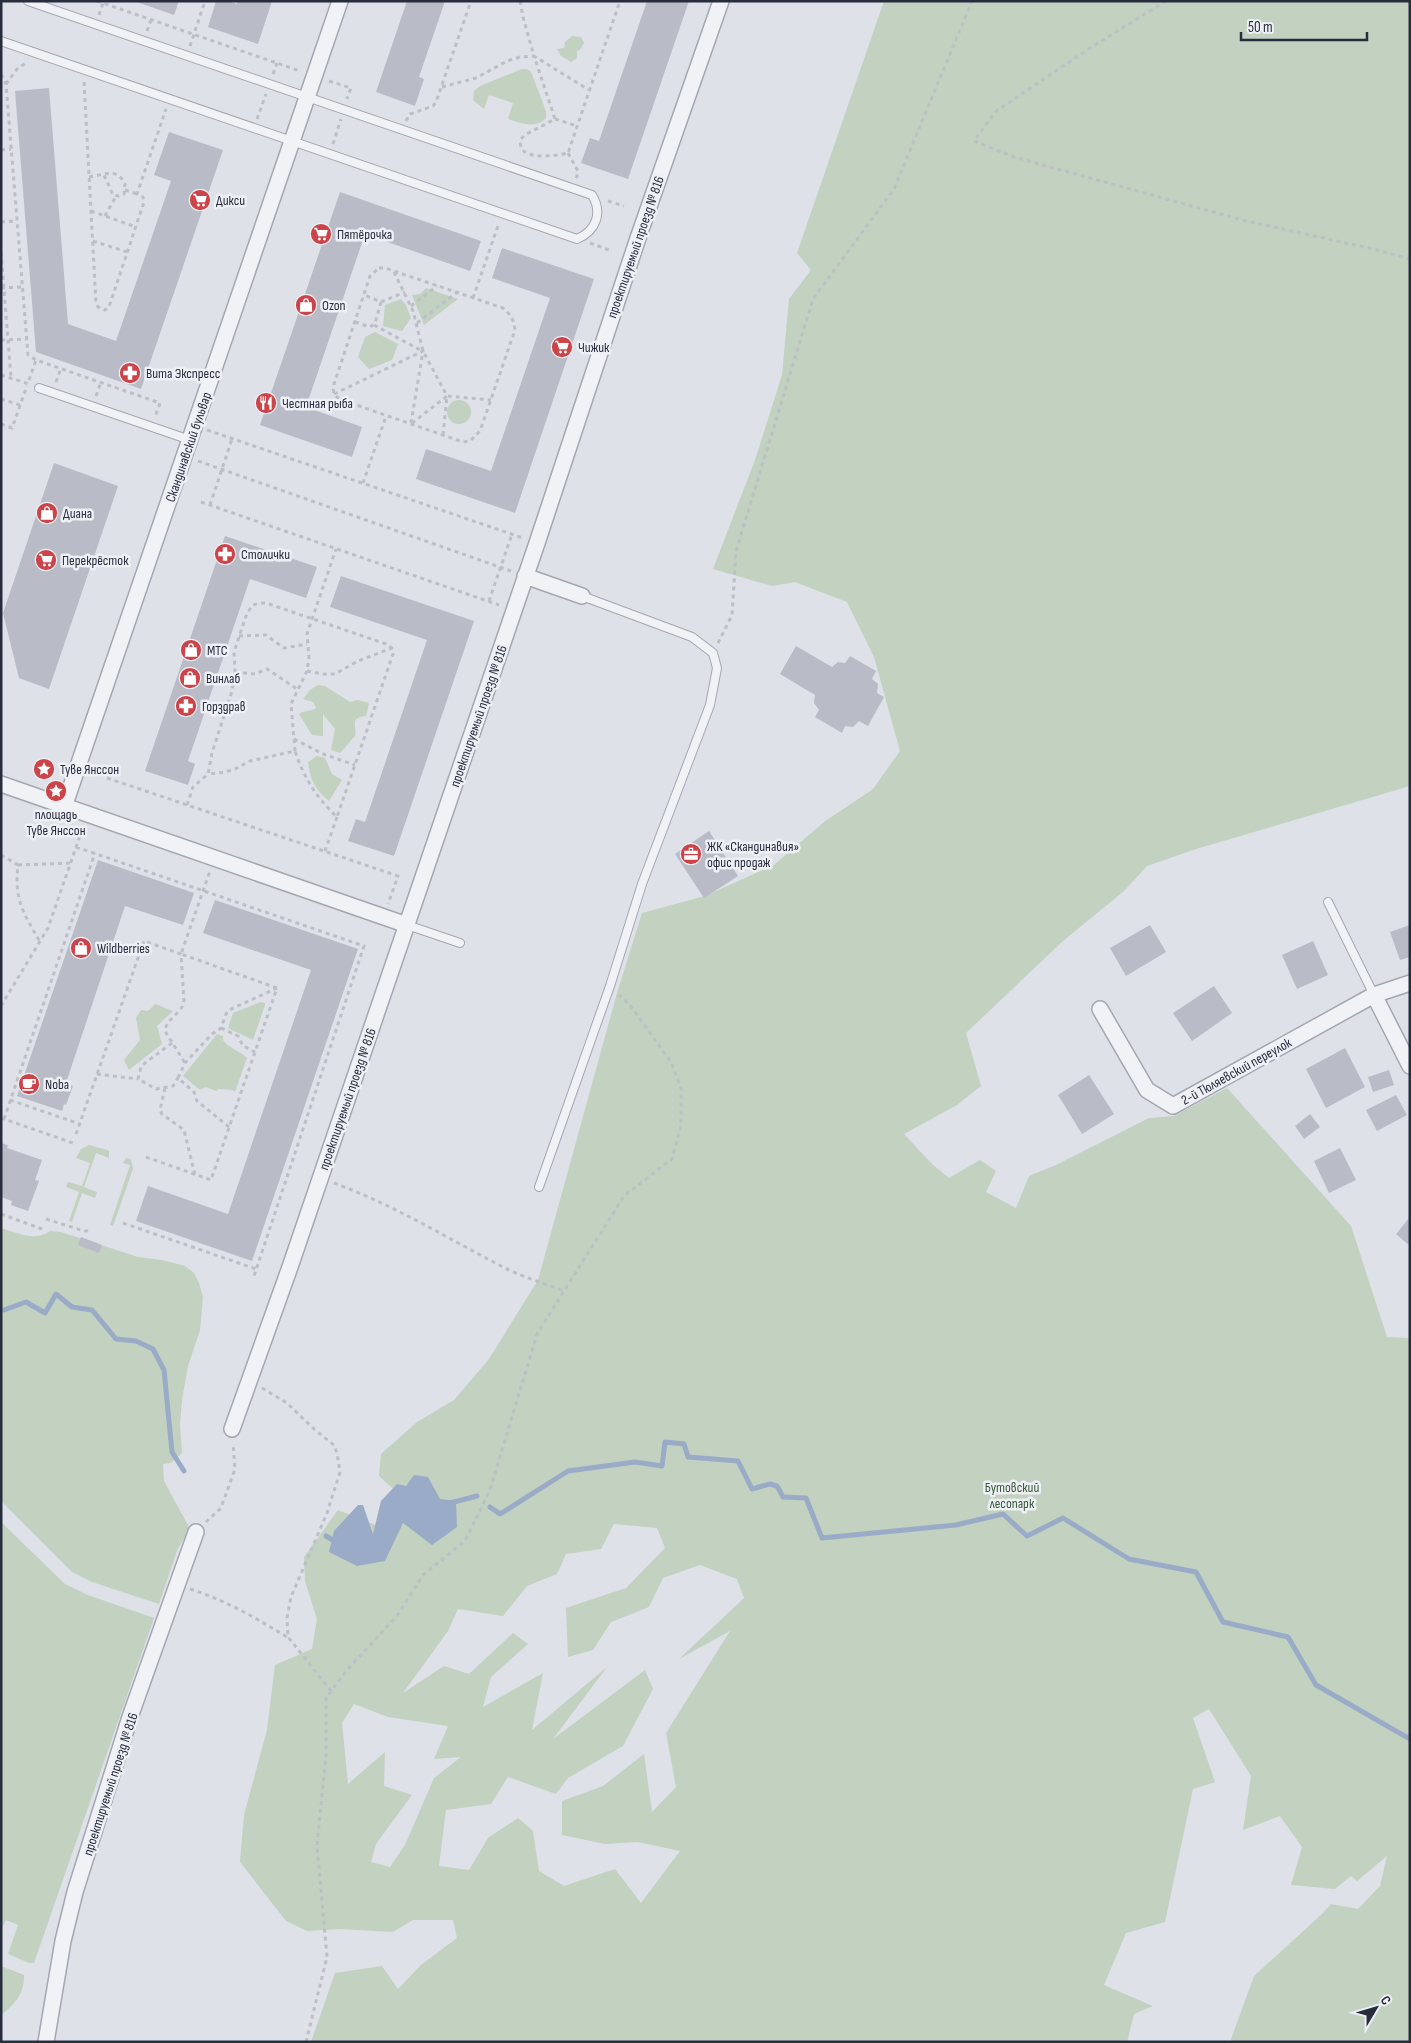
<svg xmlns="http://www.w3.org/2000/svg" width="1411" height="2043" font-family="'Sofia Sans Condensed',sans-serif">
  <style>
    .green { fill: #c2d1c0; fill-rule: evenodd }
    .water { fill: #9aabc7 }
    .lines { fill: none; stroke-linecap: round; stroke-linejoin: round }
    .stream { stroke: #9aabc7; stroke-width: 5 }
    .building { fill: #b9bcc7 }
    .service-casing { stroke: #a4a7b2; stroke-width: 10 }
    .minor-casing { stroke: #a4a7b2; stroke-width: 18 }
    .path { stroke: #bdbfc6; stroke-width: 3; stroke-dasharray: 4 4; stroke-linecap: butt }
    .service { stroke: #f1f2f6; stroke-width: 8 }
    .minor { stroke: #f1f2f6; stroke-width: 15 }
    .labels { text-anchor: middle; stroke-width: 5; stroke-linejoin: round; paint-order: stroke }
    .poi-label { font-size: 14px; fill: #282d3e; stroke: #eef0f5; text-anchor: start }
    .street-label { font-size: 14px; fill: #282d3e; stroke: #eef0f5 }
    .park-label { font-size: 14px; fill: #385a35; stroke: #eef0f5 }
  </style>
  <rect width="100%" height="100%" fill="#dee1e8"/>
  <path class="green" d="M884,1H1410V786L1196,849L1147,866L1124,891L1063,941L966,1033L981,1086L957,1105L904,1134L932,1164L949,1178L980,1160L996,1171L986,1192L1016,1208L1029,1176L1056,1165L1149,1118L1174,1116L1227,1088L1351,1226L1387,1337L1410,1338V2042H1230L1254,1976L1322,1914L1331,1904L1358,1909L1380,1886L1387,1856L1357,1881L1351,1876L1335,1889L1291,1885L1302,1847L1280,1816L1243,1830L1251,1776L1209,1709L1193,1718L1215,1782L1193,1789L1165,1922L1126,1933L1104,1985L1153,2006L1134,2014L1127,2042H311L335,1973L382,1966L398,1989L421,1965L457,1938L453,1920H413L393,1932L341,1929L307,1931L286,1921L240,1862L244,1815L267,1730L275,1665L312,1649L317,1619L305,1581L304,1557L338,1510L378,1526L410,1504L379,1476L381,1454L417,1422L454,1400L489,1359L538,1280L617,993L642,913L705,896L774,865L824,822L873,789L900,751L874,657L847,602L795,582L772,586L713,569L755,460L782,375L789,299L811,270L797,253ZM614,1524L657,1528L665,1548L626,1588L566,1608L568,1657L593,1650L611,1622L649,1607L663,1578L700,1565L737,1579L744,1598L679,1659L730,1631L666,1733L676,1787L652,1812L644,1754L603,1786L562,1801V1835L605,1844L638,1842L680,1851L641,1903L615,1869L564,1886L539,1871L533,1831L518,1818L488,1838L469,1870L439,1866L446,1810L491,1804L508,1777L556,1794L568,1778L623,1746L653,1689L645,1670L553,1739L607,1667L532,1730L543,1673L483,1707L491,1677L528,1644L513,1633L469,1674L444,1666L403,1693L448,1631L458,1609L503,1616L527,1586L557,1574L566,1554L601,1549ZM354,1704L388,1717L448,1726L434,1759L461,1757L434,1778L405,1845L390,1867L371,1862L376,1844L412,1795L384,1786L385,1752L348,1784L342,1723Z
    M572,36L581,37L584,43L580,50L577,51V58L571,62L561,56L557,49L564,48L565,42Z
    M522,69H527L531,72L546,111V118C537,129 520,123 508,119L513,103L489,95L484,109L473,100L474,91L480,86Z
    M426,288L458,299L424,325L412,295L420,294Z
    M401,299L406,305L411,318L402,331L383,326L385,305Z
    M375,332L398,344L392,360L369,369L358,357L365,337Z
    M447 412a12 12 0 1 1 24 0a12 12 0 1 1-24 0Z
    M318,685L325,686L350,702L357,700L369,703L366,716C349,718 357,725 355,736L340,753L331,750L335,729L323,714V736L312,735L299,714C305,710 311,712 316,708L313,702L303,699L310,690Z
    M317,756L325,758L332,774L342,780L329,801C315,790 310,779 308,762Z
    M261,1002L265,1003V1005L253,1040L228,1028L233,1013Z
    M155,1004L173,1011L157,1026L162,1044L129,1070L124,1060L140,1040L136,1018L141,1010L148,1011Z
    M217,1034L223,1036V1040C228,1048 240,1051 247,1058L235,1092L233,1090L218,1089L216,1091L206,1087L200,1090L183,1076Z
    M89,1145L107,1150L109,1151V1158L96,1153L84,1187L97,1192L95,1198L82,1193L72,1222L69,1221L79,1192L66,1187L68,1182L82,1186L90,1163L76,1158L81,1149Z
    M126,1158L131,1159L133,1169L113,1226L110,1225L130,1165L123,1163Z
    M1,1228C18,1233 35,1242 50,1231L61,1232L138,1257L162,1260L185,1266L194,1273L199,1283L203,1297L200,1330L188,1366L182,1400L180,1425L182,1453L171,1463L163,1464L164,1481L190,1529L178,1548L159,1604L92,1582L72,1572L1,1501Z
    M1,1522L65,1584L88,1595L154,1618L34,1963H29L8,1954L18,1925L6,1920L1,1930Z
    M1,1966L24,1975C25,1992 15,2005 1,2015Z"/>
  <path class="water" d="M414,1475L428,1477L440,1499L456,1501L457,1527L432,1545L403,1523L385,1561L357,1566L329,1552L334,1531L358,1505H363L373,1534L381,1501L397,1484L406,1486Z"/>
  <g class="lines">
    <path class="stream" d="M4,1310L26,1302L45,1313L56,1294L72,1307L92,1310L116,1339L136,1341L153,1349L164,1370L172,1452L184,1471
      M450,1503L477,1496
      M490,1507L500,1514L568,1471L635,1462L662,1466L665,1442L684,1444L688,1457L738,1461L752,1489L770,1484L777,1486L783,1497L806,1498L822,1538L956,1525L1003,1514L1027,1536L1063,1518L1129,1559L1196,1572L1223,1622L1288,1637L1316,1685L1410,1739
      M326,1536L336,1542"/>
  </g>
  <path class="building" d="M134,1H179L174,15Z
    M216,1H229L237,4V1H272L258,44L208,27Z
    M407,1H445L419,77L424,79L415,106L376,92Z
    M647,1H689L628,179L581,163L590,138L599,141Z
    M49,88L68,324L116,341L171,181L154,175L169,132L223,150L141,389L36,352L15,91Z
    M340,192L481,241L470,271L365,234L306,407L362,427L352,457L260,425Z
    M502,248L594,279L515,513L416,479L426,449L491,471L550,298L492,278Z
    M54,463L118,486L49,689L19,678L3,613Z
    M225,536L317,567L306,598L250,579L188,761L195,764L188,785L145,771Z
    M341,576L474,621L394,856L348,841L356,819L365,822L427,640L330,607Z
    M796,646L832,667L838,662L845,663L850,656L876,671L872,679L878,684L877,693L884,697L868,726L859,721L853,727L845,726L842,733L815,717L819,710L814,703L815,695L780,674Z
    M709,831L738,876L704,898L675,854Z
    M98,860L194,893L183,925L125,906L66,1083L73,1086L66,1105L64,1104L62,1111L17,1096Z
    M215,900L358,949L252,1261L136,1221L148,1186L228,1214L311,970L203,933Z
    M1150,925L1166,952L1126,976L1110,948Z
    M1410,925V957L1400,960L1390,932Z
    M1313,941L1328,975L1297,989L1282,955Z
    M1214,986L1232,1013L1192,1041L1173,1013Z
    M1345,1048L1365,1087L1326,1108L1306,1069Z
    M1389,1070L1394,1085L1373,1092L1368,1077Z
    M1089,1075L1114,1114L1082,1134L1058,1095Z
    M1396,1095L1407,1115L1377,1131L1366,1110Z
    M1310,1114L1320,1127L1304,1139L1295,1126Z
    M1,1143L8,1145L7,1148L42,1160L35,1180L39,1181L28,1211L11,1205L12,1201L1,1197Z
    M1340,1148L1356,1180L1329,1193L1314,1161Z
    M1410,1217V1246L1396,1234Z
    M81,1237L102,1245L99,1253L78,1245Z"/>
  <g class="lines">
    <g class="service-casing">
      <path id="service" d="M1,41L577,239C596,231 603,213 592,195L28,1
        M39,388L190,440
        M1328,902L1374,995
        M407,925L460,943
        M539,1187L610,986L642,884L710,705L717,668L713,653L692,637L582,596"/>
    </g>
    <g class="minor-casing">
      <path id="minor" d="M525,576L582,596
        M1,784L407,925
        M64,807L340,1
        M1374,995L1410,1066
        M1100,1009L1147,1090L1173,1106L1374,995L1410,983
        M232,1429L290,1267L537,543L638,238L721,1
        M46,2042L63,1941L75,1892L130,1717L196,1532"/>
    </g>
    <path class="path" d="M97,1L300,71
      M520,1L523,17L534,56L589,90
      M1166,1L1090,48L995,112L974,141L1014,157L1246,221L1369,248L1410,259
      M99,15L103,3
      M147,31L151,20
      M190,46L205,1
      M1,74L6,84L28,355L36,360L160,403L155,417
      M273,74L277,63
      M329,81L351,88L347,99
      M84,82L96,304L98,307L105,310L109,307L144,202L143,197L137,194L166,109
      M6,84L17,69L26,63
      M442,87L476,78L507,61L520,57L534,56L555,119L525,135L521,139C515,162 556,156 568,153L620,1
      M257,119L266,94
      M555,119L577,126
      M406,121L410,114L433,106L436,102L471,1
      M333,144L341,119
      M1,150L11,149
      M568,153L578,171L576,180
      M89,177C104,175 117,167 125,184L124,194L119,196L113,195L104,175
      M125,190L137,194
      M608,201L624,206
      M91,211L136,227
      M105,216L116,196
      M1,222L17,221
      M93,241L127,252
      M590,243L609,250
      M1,252L11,378
      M379,268H385L503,308C511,315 514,320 515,330L480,431L470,441L463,442L339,399L334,394L333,387L370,276Z
      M394,272L413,311L423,351L447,396L411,424
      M1,288L22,287
      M473,298L499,223
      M381,302L405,292
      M411,306L437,286
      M355,322L370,327L375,323L381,302L364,295
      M417,323L456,293
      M374,325L422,351
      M1,340L27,339
      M1,375L29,384
      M29,380L36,360
      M56,382L61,368
      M334,394L423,351L411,423
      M96,396L101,382
      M1,399L20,405
      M1,424L12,428L27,386
      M207,430L523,538
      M443,435L447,396L491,400
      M198,461L511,571
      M363,483L386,416
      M201,502L499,605
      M210,505L232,439
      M489,601L512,534
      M239,636L266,635L284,648L307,644
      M718,643L732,615L736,551L813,299L894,189L972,1
      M307,671L323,674H335L358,661L392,648
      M235,672L255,674L267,669L297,689
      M294,739L323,754L355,765
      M295,751L291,704L307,671L309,657L307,634L336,549
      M107,778L398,876L388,904
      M187,805L193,787L208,774L212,753L232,691L235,672L234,652L247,613L253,605L260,603H266L386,644L392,648L393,654L337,817C316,797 304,778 295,751L250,761L235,769L225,772L208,774
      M76,847L364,946L253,1279
      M325,851L337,817
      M1,855L18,865C14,900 23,912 40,942
      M18,865L71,863
      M1,1006L48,928L83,827
      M221,1028L238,1036L243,1046L255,1052
      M172,1043L145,1063L141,1067L138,1079L156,1089L173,1086L178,1078
      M97,1074L138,1079
      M165,1088L160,1110L162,1114L184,1130L195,1175
      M10,1100L80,1124
      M1,1118L73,1143
      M4,1119L95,853
      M229,1127L197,1101L194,1092L178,1078L185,1063L212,1034L221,1028L226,1014L229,1010L277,988
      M76,1134L144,941L181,954L184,1002C181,1014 166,1019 165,1031L185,1063
      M146,1157L211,1180L277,988L181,954L210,871
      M334,1183C394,1205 447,1238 503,1267C522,1277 544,1283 564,1291
      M1,1214L42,1229
      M46,1219L84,1231H92
      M123,1223L256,1269
      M262,1388L287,1403L314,1429L334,1445L337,1453L340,1472L327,1513L291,1597L287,1618L288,1637L331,1691
      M206,1522L221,1508L235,1469L233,1443
      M190,1589C225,1600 256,1618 287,1637
      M306,2042L327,1957L317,1845L326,1755V1698L347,1670L397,1616L423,1575L465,1541L490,1490L537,1334L624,1196L672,1159L681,1126V1088L671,1062L630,1005L619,995"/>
    <use href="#service" class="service"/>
    <use href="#minor" class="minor"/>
  </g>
  <defs>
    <g id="supermarket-disc" transform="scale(1.125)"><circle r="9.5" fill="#cc4449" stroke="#eef0f5"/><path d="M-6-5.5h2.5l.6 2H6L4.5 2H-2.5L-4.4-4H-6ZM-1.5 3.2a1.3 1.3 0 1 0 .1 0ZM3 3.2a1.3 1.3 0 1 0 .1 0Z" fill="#fff"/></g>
    <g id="shop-disc" transform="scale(1.125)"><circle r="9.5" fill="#cc4449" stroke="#eef0f5"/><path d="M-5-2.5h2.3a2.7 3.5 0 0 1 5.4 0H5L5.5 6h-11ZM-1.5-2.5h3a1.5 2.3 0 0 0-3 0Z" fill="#fff"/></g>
    <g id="pharmacy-disc" transform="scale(1.125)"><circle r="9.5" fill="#cc4449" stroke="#eef0f5"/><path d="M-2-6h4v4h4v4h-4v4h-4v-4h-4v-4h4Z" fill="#fff"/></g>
    <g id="restaurant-disc" transform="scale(1.125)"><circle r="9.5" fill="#cc4449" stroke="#eef0f5"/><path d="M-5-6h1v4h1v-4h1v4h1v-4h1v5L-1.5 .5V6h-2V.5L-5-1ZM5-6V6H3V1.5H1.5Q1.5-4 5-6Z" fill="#fff"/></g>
    <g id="sight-disc" transform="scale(1.125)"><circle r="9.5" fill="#cc4449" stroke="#eef0f5"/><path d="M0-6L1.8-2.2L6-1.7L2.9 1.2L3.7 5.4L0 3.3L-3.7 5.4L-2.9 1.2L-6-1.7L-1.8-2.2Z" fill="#fff"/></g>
    <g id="office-disc" transform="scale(1.125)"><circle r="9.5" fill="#cc4449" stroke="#eef0f5"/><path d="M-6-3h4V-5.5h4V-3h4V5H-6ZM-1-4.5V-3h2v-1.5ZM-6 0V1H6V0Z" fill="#fff"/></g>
    <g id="cafe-disc" transform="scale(1.125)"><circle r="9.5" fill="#cc4449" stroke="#eef0f5"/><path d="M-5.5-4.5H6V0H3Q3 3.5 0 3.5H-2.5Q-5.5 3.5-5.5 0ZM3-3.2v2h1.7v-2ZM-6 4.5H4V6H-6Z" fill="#fff"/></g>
  </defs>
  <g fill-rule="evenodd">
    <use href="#supermarket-disc" x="200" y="200"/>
    <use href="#supermarket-disc" x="321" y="234"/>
    <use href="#shop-disc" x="306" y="305"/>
    <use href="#supermarket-disc" x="562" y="347"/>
    <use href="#pharmacy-disc" x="130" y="373"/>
    <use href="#restaurant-disc" x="266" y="403"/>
    <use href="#shop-disc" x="47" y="513"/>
    <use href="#pharmacy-disc" x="225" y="554"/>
    <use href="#supermarket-disc" x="46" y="560"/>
    <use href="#shop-disc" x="191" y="650"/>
    <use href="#shop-disc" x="190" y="678"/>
    <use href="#pharmacy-disc" x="186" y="706"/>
    <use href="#sight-disc" x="44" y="769"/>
    <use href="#sight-disc" x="56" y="791"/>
    <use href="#office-disc" x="691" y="854"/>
    <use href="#shop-disc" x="81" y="948"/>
    <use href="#cafe-disc" x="29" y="1084"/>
  </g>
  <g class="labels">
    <g class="poi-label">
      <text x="216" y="205">Дикси</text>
      <text x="337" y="239">Пятёрочка</text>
      <text x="322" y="310">Ozon</text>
      <text x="578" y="352">Чижик</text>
      <text x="146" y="378">Вита Экспресс</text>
      <text x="282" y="408">Честная рыба</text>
      <text x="63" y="518">Диана</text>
      <text x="241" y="559">Столички</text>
      <text x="62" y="565">Перекрёсток</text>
      <text x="207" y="655">МТС</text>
      <text x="206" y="683">Винлаб</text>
      <text x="202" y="711">Горздрав</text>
      <text x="60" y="774">Туве Янссон</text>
      <text x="56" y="819" text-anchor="middle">площадь<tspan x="56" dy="16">Туве Янссон</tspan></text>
      <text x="707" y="851">ЖК «Скандинавия»<tspan x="707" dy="16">офис продаж</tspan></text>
      <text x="97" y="953">Wildberries</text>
      <text x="45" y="1089">Noba</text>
    </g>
    <g class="street-label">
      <text transform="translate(635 247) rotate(-71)" y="5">проектируемый проезд № 816</text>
      <text transform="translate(188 447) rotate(-71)" y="5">Скандинавский бульвар</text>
      <text transform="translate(478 716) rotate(-71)" y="5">проектируемый проезд № 816</text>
      <text transform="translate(1236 1071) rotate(-29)" y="5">2-й Тюляевский переулок</text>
      <text transform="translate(347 1099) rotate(-71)" y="5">проектируемый проезд № 816</text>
      <text transform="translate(110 1784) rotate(-72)" y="5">проектируемый проезд № 816</text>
    </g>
    <g class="park-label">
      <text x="1012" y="1492">Бутовский<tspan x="1012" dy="16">лесопарк</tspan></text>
    </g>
  </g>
  <rect width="1411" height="2043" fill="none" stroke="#282d3e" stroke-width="5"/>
  <g transform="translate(1376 2008) rotate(52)" stroke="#eef0f5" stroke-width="4" paint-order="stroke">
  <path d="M0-4L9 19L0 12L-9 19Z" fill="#282d3e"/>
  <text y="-8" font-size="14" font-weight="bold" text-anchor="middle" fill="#282d3e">С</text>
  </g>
  <path d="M1241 32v8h126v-8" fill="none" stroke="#282d3e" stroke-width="2.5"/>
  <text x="1248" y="32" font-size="15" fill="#282d3e" stroke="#eef0f5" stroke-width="4" paint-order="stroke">50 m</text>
</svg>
